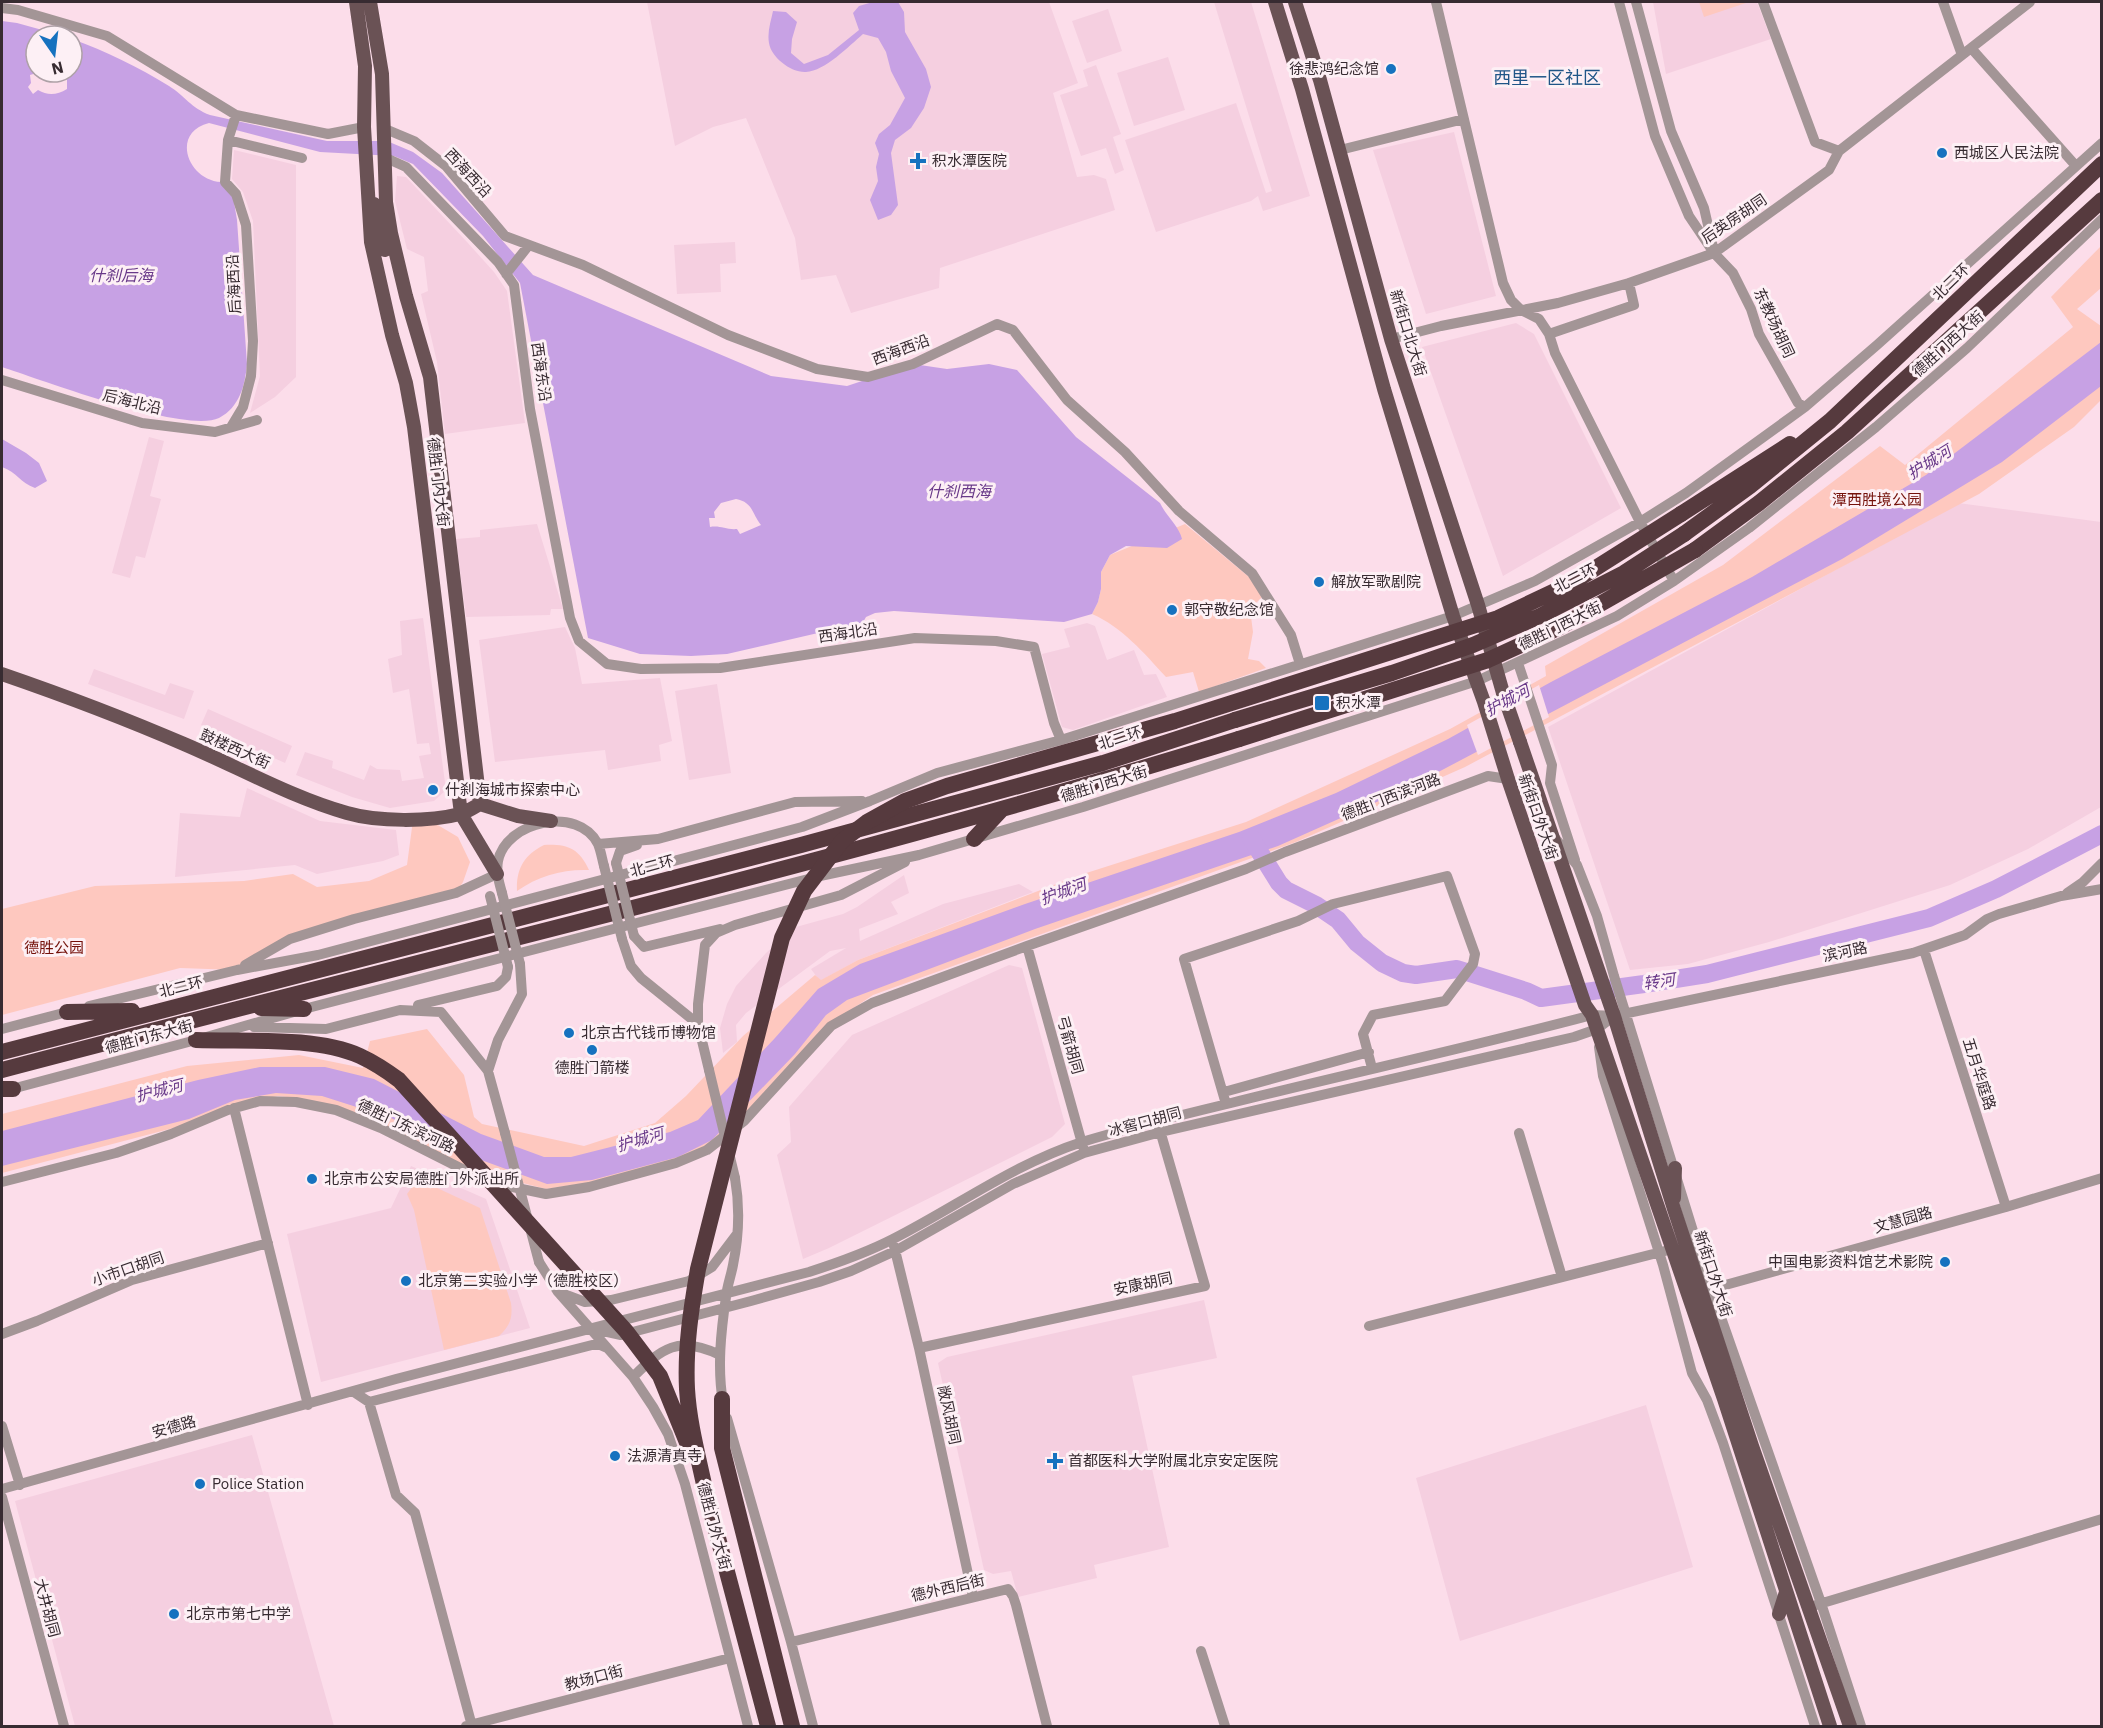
<svg xmlns="http://www.w3.org/2000/svg" width="2103" height="1728" font-family="'IBM Plex Sans','Noto Sans SC',sans-serif">
  <style>
    .built { fill: #f5cfe0 }
    .green { fill: #fec8bf }
    .water { fill: #c7a1e4; fill-rule: evenodd }
    .pier { fill: #fcddea }
    .lines { fill: none; stroke-linecap: round; stroke-linejoin: round }
    .river { stroke: #c7a1e4; stroke-width: 18 }
    .minor { stroke: #a39596; stroke-width: 10 }
    .major { stroke: #6a5255; stroke-width: 14 }
    .highway { stroke: #563a3e; stroke-width: 16 }
    .minor-bridge { stroke: #a39596; stroke-width: 10 }
    .major-bridge { stroke: #6a5255; stroke-width: 14 }
    .highway-bridge { stroke: #563a3e; stroke-width: 16 }
    .poi-dot { fill: #1672bf; stroke: #fdf0f5; stroke-width: 2 }
    .labels { text-anchor: middle; stroke-width: 6; stroke-linejoin: round; paint-order: stroke }
    .poi-label { font-size: 15px; fill: #372b31; stroke: #fdf0f5; text-anchor: start }
    .street-label { font-size: 15px; fill: #372b31; stroke: #fdf0f5 }
    .park-label { font-size: 15px; fill: #74110a; stroke: #fdf0f5 }
    .water-label { font-size: 16px; font-style: italic; fill: #693989; stroke: #fdf0f5 }
    .quarter-label { font-size: 18px; fill: #205587; stroke: #fdf0f5 }
  </style>
  <rect width="100%" height="100%" fill="#fcddea"/>
  <path class="built" d="M647,2H1049L1078,83L1053,93L1077,177L1094,175L1106,179L1115,210L940,268L939,288L851,313L836,275L801,280L795,238L746,118L713,127L675,146Z
    M1214,2H1251L1310,196L1263,211L1258,196L1251,201L1156,232L1125,140L1236,103L1266,193L1272,191Z
    M1653,2H1757L1771,39L1666,74Z
    M1108,9L1122,51L1087,63L1072,21Z
    M1168,57L1185,110L1134,126L1117,73Z
    M1096,65L1121,134L1113,137L1124,170L1115,174L1106,148L1081,156L1060,95L1088,86L1083,70Z
    M1454,132L1496,296L1426,314L1373,150Z
    M234,150L296,165V377L275,397L250,413L260,376L253,221L243,192L232,179Z
    M397,176L406,177L467,242L494,272L507,291L525,423L445,434L437,362L421,294L428,291L424,257L407,249L395,201Z
    M735,242L736,263L720,264L721,292L677,294L674,245Z
    M1516,323L1534,334L1621,508L1503,576L1422,347Z
    M149,437L164,441L150,496L161,499L145,558L136,556L130,578L112,573Z
    M1958,503L2101,522V807L2028,849L1950,885L1769,942L1688,964L1630,970L1548,727Z
    M537,524L563,609H551L550,615L466,617L456,539L480,537V530Z
    M423,618L446,790L434,801L390,808L352,797L296,775L305,752L333,761L332,768L364,780L370,765L377,769L400,770L402,781L424,778L419,756L431,754L429,743L417,744L409,689L393,693L388,659L402,655L400,621Z
    M1087,623L1095,626L1107,660L1134,650L1144,675L1156,674L1167,697L1073,730L1062,727L1042,654L1070,647L1064,629Z
    M565,627L575,648L582,684L660,678L672,741L659,745L661,761L608,770L605,750L495,762L479,640Z
    M94,669L165,695L170,683L194,691L184,719L88,684Z
    M717,684L731,773L689,780L675,691Z
    M208,709L292,746L285,763L201,725Z
    M247,788L320,821L396,830L399,855L383,861L317,874L295,865L175,877L180,813L240,817Z
    M904,875L909,893L891,902L898,914L859,929L860,941L943,904L1019,884L1033,892L858,960L820,981L811,969L846,948L830,951L746,1013L736,1025L737,1042L723,1053L720,1028L727,1004L736,986L766,953L796,927L843,914L857,907Z
    M1009,965L1022,968L1065,1124L1052,1137L829,1248L803,1259L777,1155L791,1142L789,1107L852,1035Z
    M411,1166L486,1199L530,1328L321,1382L287,1234L391,1208Z
    M1204,1300L1217,1358L1132,1376L1169,1547L1094,1565L1097,1578L1018,1597L1011,1571L993,1574L984,1570L938,1363L947,1357Z
    M1646,1405L1693,1567L1460,1641L1416,1478Z
    M252,1435L334,1726H75L15,1501Z"/>
  <path class="green" d="M1699,2H1749L1704,17Z
    M2101,246V288L2077,309L2101,326V400L2074,427L1979,494L1465,767L1296,842L873,995L824,1028L755,1104L717,1140L677,1161L586,1183L546,1189L469,1169L373,1118L306,1099L278,1096L237,1104L181,1126L2,1173V1114L187,1066L299,1055L363,1068L370,1041L427,1029L464,1075L474,1117L482,1124L584,1146L655,1123L686,1096L743,1036L815,975L821,980L858,960L1077,876L1246,822L1450,729L1546,676L1545,666L1723,565L1880,446L1905,465L2073,327L2051,297Z
    M1185,524L1249,577L1262,597L1250,609L1253,632L1248,659L1259,661L1266,668L1199,692L1193,672L1166,677C1144,653 1122,627 1092,614L1098,602L1101,589V572L1110,555Z
    M413,820L436,824L458,837L470,862L463,882L456,893L290,939L237,970L180,968L2,1015V909L95,886L244,881L293,874L317,887L369,881L407,865Z
    M544,845C567,844 579,848 589,870C563,869 538,876 517,891C516,869 524,855 544,845Z
    M418,1179L480,1208L511,1303C513,1318 510,1326 499,1336L444,1350L414,1210L407,1194Z"/>
  <path class="water" d="M873,2H898L904,12L905,32L926,69L931,87L924,108L911,128L895,140L891,153L898,205L891,215L878,220L870,200L878,181L876,167L879,154L875,143L879,134L890,125L905,98L891,71L886,52L878,38L863,34C849,46 825,71 806,72C791,73 771,57 769,43C767,32 771,21 773,11L786,12L797,22L792,39L791,53L804,64L828,55L859,30L853,13L859,6Z
    M2,21L17,23L64,36H36V72H40L30,75L31,83L28,87L33,94L38,90C48,96 57,95 67,89V79L62,72H72V39C106,51 138,67 169,86C185,96 191,108 210,115L327,141H387L413,152L442,173L533,275L771,376L847,386L913,364L947,369L989,364L1017,370L1076,437L1160,503C1166,516 1179,526 1182,539L1167,548L1126,546L1110,555L1101,572V589L1098,602L1092,614L1064,622L894,611L875,613L866,617L858,631L842,633L837,630H831L727,654L691,656L640,654L588,638L520,283L483,236L413,164L394,156L320,152L209,123C170,133 188,180 221,182L233,196L237,220L247,364C245,385 240,407 219,418C185,434 42,380 2,367ZM736,499C753,502 752,514 761,525L740,534L737,529C726,530 720,525 710,527L709,518H715L714,512L721,503Z
    M2101,342V386L2002,462L1842,559L1408,788L1278,846L1035,929L847,1000L826,1015L795,1054L712,1140L678,1157L592,1180L547,1184L451,1149L391,1118L322,1096L276,1093L235,1100L189,1119L2,1166V1131L198,1080L260,1067H325L374,1079L481,1134L544,1157H571L670,1132L698,1120L775,1038L818,989L860,964L1025,904L1239,832L1336,793L1448,739L1551,682L1752,577L1926,475Z
    M2,439L26,453L39,463L47,481L35,488C20,483 17,472 2,467Z"/>
  <path class="pier" d="M1539,685L1549,717L1478,755L1467,725Z"/>
  <g class="lines">
    <path class="river" d="M1251,838L1279,883L1286,890L1316,905L1338,920L1357,943L1382,963L1403,973L1416,975L1457,969L1526,991L1541,998L1644,984L1707,974L1929,918L1996,889L2102,834"/>
    <path class="minor" d="M1436,2L1503,283L1511,300L1521,310L1539,319L1549,334L1555,353L1640,522L1674,581
      M1619,2L1655,136L1689,216L1714,253L1733,273L1751,309L1759,334L1798,403L1805,407
      M1636,2L1671,131L1704,208L1713,247
      M1763,2L1815,142L1839,151
      M1943,2L1962,55
      M2,8L18,10L107,36L236,115L328,134L364,127
      M1971,48L2076,166
      M383,128L414,141L446,166L505,236L583,265L728,335L817,369L868,377L913,364L997,324L1013,330L1067,400L1125,452L1179,511L1252,573L1291,635L1300,664
      M228,140L302,158
      M1340,150L1464,119
      M386,158L406,167L498,262L514,285L530,409L570,618L579,641L607,664L641,669L720,668L915,638L996,641L1034,647L1054,723L1061,740
      M506,274L529,245
      M1549,334L1634,305L1629,283
      M1391,339L1441,326L1558,303L1629,283L1714,253L1829,170L1839,151L2030,2
      M2,380L142,423L215,432L257,420
      M231,427L243,407L251,376L253,341L246,225L236,194L225,182L228,140L236,115
      M1518,663L1552,765L1550,783L1575,860
      M1555,838L1577,865L1597,916L1614,976L1711,1289L1821,1603L1861,1726
      M598,844L658,839L795,802L862,801
      M616,863L620,851L637,845
      M502,893C499,882 496,873 498,861C506,821 578,805 598,844C601,851 602,859 604,866
      M2067,893L2083,882L2102,863
      M634,936L644,947L720,929
      M622,939L631,966L641,978L698,1024
      M1027,946L1083,1147
      M1924,950L2006,1207
      M245,965L290,939L354,919L456,893L497,874
      M418,1005L497,986L506,977L508,967
      M89,1006L237,970L318,955L802,827L870,801L937,773L1061,740L1453,616L1535,581L1640,522L1686,493L1805,407L1877,345L2102,143
      M254,1027L326,1029L400,1010L441,1012L488,1071L505,1133
      M2,1029L71,1011
      M1599,1047L1603,1076L1663,1265L1692,1373L1707,1400L1723,1443L1815,1726
      M709,1070L698,1024V1004L705,945L716,933L735,925L841,895L905,862
      M488,1071L498,1040L522,994L520,964
      M8,1090L196,1040L304,1009L586,936L820,876L919,855L1083,807L1477,681L1617,616L1674,581L1749,528L1876,427L1967,348L2102,219
      M1224,1092L1369,1052
      M1226,1104L1184,959L1298,921L1333,904L1447,876L1475,954L1473,964L1445,1001L1373,1015L1363,1034L1372,1068
      M234,1108L308,1405
      M1519,1133L1562,1277
      M2,1182L116,1153L171,1134L228,1110L260,1101L296,1102L336,1110L381,1128L488,1182L546,1194L589,1187L676,1163L707,1150L744,1121L831,1026L872,1003L1027,946L1246,869L1285,852L1488,776L1508,779
      M894,1246L919,1348L973,1597
      M539,1262L558,1292L633,1377L653,1407L668,1434L685,1484L748,1726
      M1711,1289L2006,1207L2102,1178
      M561,1293L585,1302L611,1300L689,1281L712,1267L737,1234
      M1369,1326L1665,1251
      M594,1329L621,1335L751,1301L819,1282L851,1271L895,1251L1013,1184L1084,1153L1161,1132L1574,1037L1597,1029L1614,1016
      M2,1334L37,1321L132,1280L268,1243
      M919,1348L1205,1286L1159,1127
      M633,1377C662,1348 678,1335 720,1355
      M354,1392L369,1402L592,1345H600L607,1348
      M369,1402L396,1495L415,1513L472,1726
      M723,1402C717,1368 721,1331 726,1297C727,1286 731,1276 733,1265C739,1236 740,1207 735,1178
      M727,1418L791,1642L813,1726
      M2,1426L20,1485
      M2,1489L396,1379L809,1272C837,1263 866,1253 893,1239C956,1207 1014,1164 1082,1142C1131,1127 1181,1115 1231,1103C1351,1073 1472,1047 1592,1015L1614,1016L1913,953L1965,935L1987,919L1999,914L2061,896L2102,889
      M2,1497L64,1726
      M1816,1605L2102,1519
      M791,1642L1008,1589L1013,1596L1016,1605L1047,1726
      M1201,1651L1225,1726
      M466,1726L730,1658"/>
    <path class="major" d="M356,2L365,66L364,127L371,242L392,335L406,383L414,427L461,814L497,874
      M370,2L382,74L386,202L391,233L406,296L430,377L480,804
      M1275,2L1302,89L1384,389L1453,616L1484,702L1508,779L1585,1005L1592,1015L1724,1399L1830,1726
      M1295,2L1320,80L1391,339L1478,605L1503,693
      M374,204L385,250
      M2,674C63,695 124,718 184,744C238,767 291,797 347,813C378,822 429,822 460,814C467,812 474,807 480,804L518,816L551,821
      M1520,742L1614,1016L1674,1209L1752,1446L1850,1726
      M1674,1198L1675,1168
      M1779,1614L1786,1592"/>
    <path class="highway" d="M1681,514L1790,444
      M1684,534L1750,486L1830,421L2102,164
      M1695,550L1759,503L1847,432L2102,200
      M974,839L1002,809
      M261,1008L304,1009
      M67,1012L132,1011
      M2,1052L801,845L1103,763L1235,720
      M2,1070C414,961 831,865 1239,739
      M2,1089H13
      M722,1399V1448L792,1726
      M705,1489L768,1726"/>
    <path class="minor-bridge" d="M616,863L634,936
      M604,866L622,939
      M502,893L520,964
      M490,896L508,967
      M709,1070L735,1178
      M505,1133L539,1262"/>
    <path class="major-bridge" d="M1503,693L1520,742"/>
    <path class="highway-bridge" d="M1235,720L1392,673L1473,645L1540,616L1624,573L1684,534
      M1239,739L1488,660L1558,628L1695,550
      M196,1040C246,1042 315,1036 360,1056C375,1063 387,1071 399,1080L626,1331L660,1376L688,1445
      M705,1489C698,1456 689,1423 687,1389C685,1348 691,1309 698,1269L782,938L804,891L842,841L867,822L905,801L947,786L1175,721L1498,618L1572,583L1681,514"/>
  </g>
  <g class="poi-dot">
    <circle cx="1391" cy="69" r="6"/>
    <circle cx="1942" cy="153" r="6"/>
    <path d="M915 152h6v6h6v6h-6v6h-6v-6h-6v-6h6z"/>
    <circle cx="1319" cy="582" r="6"/>
    <circle cx="1172" cy="610" r="6"/>
    <rect x="1314" y="695" width="16" height="16" rx="3"/>
    <circle cx="433" cy="790" r="6"/>
    <circle cx="569" cy="1033" r="6"/>
    <circle cx="592" cy="1050" r="6"/>
    <circle cx="312" cy="1179" r="6"/>
    <circle cx="1945" cy="1262" r="6"/>
    <circle cx="406" cy="1281" r="6"/>
    <circle cx="615" cy="1456" r="6"/>
    <path d="M1052 1452h6v6h6v6h-6v6h-6v-6h-6v-6h6z"/>
    <circle cx="200" cy="1484" r="6"/>
    <circle cx="174" cy="1614" r="6"/>
  </g>
  <g class="labels">
    <g class="poi-label">
      <text x="1379" y="74" text-anchor="end">徐悲鸿纪念馆</text>
      <text x="1954" y="158">西城区人民法院</text>
      <text x="932" y="166">积水潭医院</text>
      <text x="1331" y="587">解放军歌剧院</text>
      <text x="1184" y="615">郭守敬纪念馆</text>
      <text x="1336" y="708">积水潭</text>
      <text x="445" y="795">什刹海城市探索中心</text>
      <text x="581" y="1038">北京古代钱币博物馆</text>
      <text x="592" y="1073" text-anchor="middle">德胜门箭楼</text>
      <text x="324" y="1184">北京市公安局德胜门外派出所</text>
      <text x="1933" y="1267" text-anchor="end">中国电影资料馆艺术影院</text>
      <text x="418" y="1286">北京第二实验小学（德胜校区）</text>
      <text x="627" y="1461">法源清真寺</text>
      <text x="1068" y="1466">首都医科大学附属北京安定医院</text>
      <text x="212" y="1489">Police Station</text>
      <text x="186" y="1619">北京市第七中学</text>
    </g>
    <g class="street-label">
      <text transform="translate(468 173) rotate(47)" y="5">西海西沿</text>
      <text transform="translate(1734 219) rotate(-34)" y="5">后英房胡同</text>
      <text transform="translate(1951 282) rotate(-44)" y="5">北二环</text>
      <text transform="translate(234 284) rotate(-93)" y="5">后海西沿</text>
      <text transform="translate(1774 323) rotate(65)" y="5">东教场胡同</text>
      <text transform="translate(1408 333) rotate(73)" y="5">新街口北大街</text>
      <text transform="translate(1948 344) rotate(-42)" y="5">德胜门西大街</text>
      <text transform="translate(901 350) rotate(-20)" y="5">西海西沿</text>
      <text transform="translate(541 372) rotate(82)" y="5">西海东沿</text>
      <text transform="translate(132 402) rotate(14)" y="5">后海北沿</text>
      <text transform="translate(438 482) rotate(83)" y="5">德胜门内大街</text>
      <text transform="translate(1575 578) rotate(-27)" y="5">北二环</text>
      <text transform="translate(1560 626) rotate(-26)" y="5">德胜门西大街</text>
      <text transform="translate(848 633) rotate(-8)" y="5">西海北沿</text>
      <text transform="translate(1120 738) rotate(-18)" y="5">北二环</text>
      <text transform="translate(235 749) rotate(24)" y="5">鼓楼西大街</text>
      <text transform="translate(1104 784) rotate(-17)" y="5">德胜门西大街</text>
      <text transform="translate(1391 797) rotate(-21)" y="5">德胜门西滨河路</text>
      <text transform="translate(1538 817) rotate(71)" y="5">新街口外大街</text>
      <text transform="translate(652 866) rotate(-15)" y="5">北二环</text>
      <text transform="translate(1845 952) rotate(-12)" y="5">滨河路</text>
      <text transform="translate(181 987) rotate(-14)" y="5">北二环</text>
      <text transform="translate(149 1037) rotate(-15)" y="5">德胜门东大街</text>
      <text transform="translate(1070 1045) rotate(74)" y="5">弓箭胡同</text>
      <text transform="translate(1979 1074) rotate(72)" y="5">五月华庭路</text>
      <text transform="translate(1145 1122) rotate(-15)" y="5">冰窖口胡同</text>
      <text transform="translate(406 1126) rotate(25)" y="5">德胜门东滨河路</text>
      <text transform="translate(1903 1220) rotate(-16)" y="5">文慧园路</text>
      <text transform="translate(128 1269) rotate(-19)" y="5">小市口胡同</text>
      <text transform="translate(1713 1274) rotate(72)" y="5">新街口外大街</text>
      <text transform="translate(1143 1284) rotate(-12)" y="5">安康胡同</text>
      <text transform="translate(949 1415) rotate(78)" y="5">敞风胡同</text>
      <text transform="translate(174 1427) rotate(-16)" y="5">安德路</text>
      <text transform="translate(714 1526) rotate(75)" y="5">德胜门外大街</text>
      <text transform="translate(948 1588) rotate(-13)" y="5">德外西后街</text>
      <text transform="translate(47 1608) rotate(75)" y="5">大井胡同</text>
      <text transform="translate(594 1678) rotate(-15)" y="5">教场口街</text>
    </g>
    <g class="park-label">
      <text x="1877" y="505">潭西胜境公园</text>
      <text x="54" y="953">德胜公园</text>
    </g>
    <g class="water-label">
      <text x="121" y="281">什刹后海</text>
      <text transform="translate(1929 462) rotate(-32)" y="6">护城河</text>
      <text x="959" y="497">什刹西海</text>
      <text transform="translate(1507 700) rotate(-28)" y="6">护城河</text>
      <text transform="translate(1063 891) rotate(-20)" y="6">护城河</text>
      <text transform="translate(1659 981) rotate(-8)" y="6">转河</text>
      <text transform="translate(159 1090) rotate(-14)" y="6">护城河</text>
      <text transform="translate(640 1139) rotate(-16)" y="6">护城河</text>
    </g>
    <g class="quarter-label">
      <text x="1547" y="84">西里一区社区</text>
    </g>
  </g>
  <rect width="2103" height="1728" fill="none" stroke="#372b31" stroke-width="6"/>
  <g transform="translate(54 54) rotate(166)"><circle r="28" fill="#fdf0f5" stroke="#aea1a7" stroke-width="1.5"/>
  <path d="M0-4.5L10 22L0 15L-10 22Z" fill="#1672bf"/>
  <text y="-9" font-size="16" font-weight="bold" text-anchor="middle" fill="#372b31">N</text>
  </g>
</svg>
